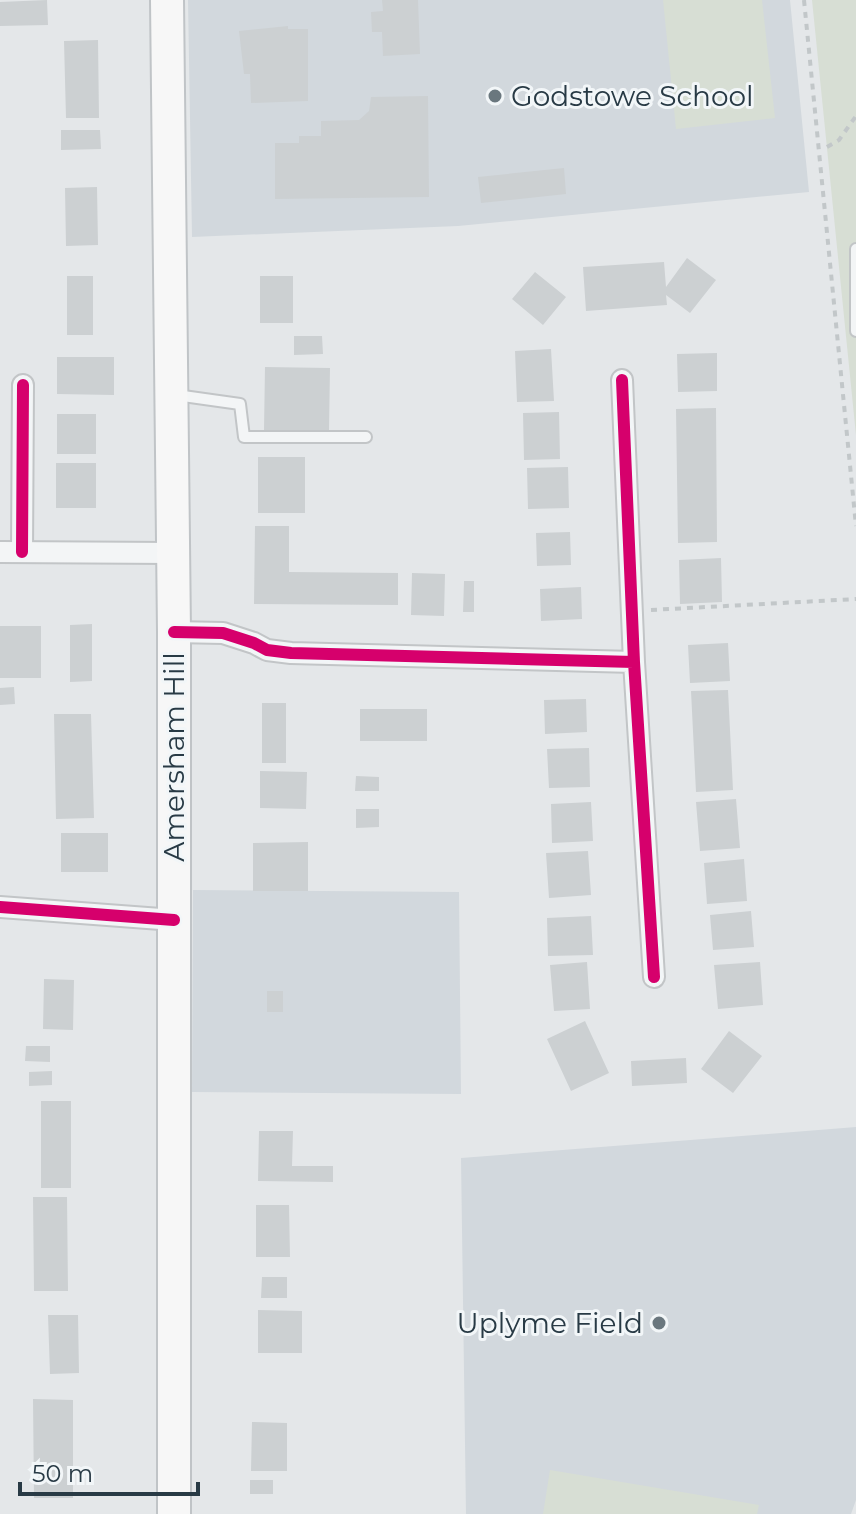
<svg xmlns="http://www.w3.org/2000/svg" width="856" height="1514" font-family="Montserrat,sans-serif">
  <style>
    .built { fill: #d2d8dd }
    .green { fill: #d7ded4 }
    .building { fill: #ccd0d2 }
    .lines { fill: none; stroke-linecap: round; stroke-linejoin: round }
    .service-casing { stroke: #c2c5c7; stroke-width: 14 }
    .minor-casing { stroke: #c2c5c7; stroke-width: 24 }
    .primary-casing { stroke: #c0c4c7; stroke-width: 36 }
    .path { stroke: #c2c7c9; stroke-width: 4; stroke-dasharray: 6 6; stroke-linecap: butt }
    .service { stroke: #f3f5f6; stroke-width: 10 }
    .minor { stroke: #f3f5f6; stroke-width: 20 }
    .primary { stroke: #f7f7f7; stroke-width: 32 }
    .cycleway-casing { stroke: #f2f6f8; stroke-width: 17 }
    .cycleway { stroke: #d6006c; stroke-width: 12 }
    .poi-dot { fill: #6a777e; stroke: #f2f6f8; stroke-width: 3 }
    .labels { text-anchor: middle; stroke-width: 6; stroke-linejoin: round; paint-order: stroke }
    .poi-label { font-size: 28px; fill: #283a45; stroke: #f2f6f8; text-anchor: start }
    .street-label { font-size: 28px; fill: #283a45; stroke: #f2f6f8 }
  </style>
  <rect width="100%" height="100%" fill="#e4e7e9"/>
  <path class="built" d="M188,0H790L809,192L458,226L192,237Z
    M193,890L459,892L461,1094L192,1092Z
    M856,1127V1500L851,1514H466L461,1158Z"/>
  <path class="green" d="M663,0H762L775,118L676,129Z
    M812,0H856V435Z
    M550,1470L759,1505L757,1514H543Z"/>
  <path class="building" d="M47,0L48,25L0,26V2Z
    M382,0H418L420,54L383,56L382,32H372L371,12L383,11Z
    M288,26V29H308V101L251,103L250,74H244L239,31Z
    M98,40L99,118H66L64,41Z
    M428,96L429,197L275,199V143H299V136H321V121L359,120L369,111L371,97Z
    M61,130H100L101,149L61,150Z
    M564,168L566,194L481,203L478,177Z
    M97,187L98,245L66,246L65,188Z
    M687,258L716,280L690,313L666,295L667,305L586,311L583,267L664,262L666,287Z
    M535,272L566,297L543,325L512,299Z
    M67,276H93V335H67Z
    M260,276H293V323H260Z
    M294,336H322L323,354L294,355Z
    M551,349L554,401L517,402L515,351Z
    M717,353V391L678,392L677,354Z
    M57,357H114V395L57,394Z
    M265,367L330,368L329,430H264Z
    M716,408L717,542L678,543L676,409Z
    M559,412L560,459L524,460L523,413Z
    M57,414H96V454H57Z
    M258,457H305V513H258Z
    M56,463H96V508H56Z
    M568,467L569,508L528,509L527,468Z
    M255,526H289V572L398,573V605L254,604Z
    M570,532L571,565L537,566L536,533Z
    M721,558L722,602L680,604L679,560Z
    M412,573L445,574L444,616L411,615Z
    M464,581H474V612H463Z
    M581,587L582,619L541,621L540,589Z
    M92,624V681L70,682V625Z
    M0,626H41V678H0Z
    M728,643L730,681L690,683L688,645Z
    M14,687L15,704L0,705V688Z
    M728,690L733,790L696,792L691,691Z
    M586,699L587,732L545,734L544,700Z
    M262,703H286V763H262Z
    M360,709H427V741H360Z
    M54,714H91L94,818L56,819Z
    M589,748L590,787L549,788L547,749Z
    M260,771L307,772L306,809L260,808Z
    M356,776L379,777V791H355Z
    M736,799L740,848L700,851L696,802Z
    M591,802L593,841L552,843L551,804Z
    M356,809H379V827L356,828Z
    M61,833H108V872H61Z
    M308,842V891H253V843Z
    M588,851L591,895L549,898L546,853Z
    M744,859L747,901L707,904L704,863Z
    M751,911L754,947L713,950L710,915Z
    M591,916L593,955L548,956L547,918Z
    M587,962L590,1009L554,1011L550,965Z
    M760,962L763,1005L718,1009L714,965Z
    M44,979L74,980L73,1030L43,1029Z
    M267,991H283V1012H267Z
    M585,1021L609,1073L571,1091L547,1039Z
    M729,1031L762,1056L733,1093L701,1069Z
    M26,1046H50V1062L25,1061Z
    M686,1058L687,1083L632,1086L631,1061Z
    M52,1071V1085L29,1086V1072Z
    M41,1101H71V1188H41Z
    M259,1131H293L292,1166H333V1182L258,1181Z
    M33,1197H67L68,1291H34Z
    M256,1205H289L290,1257H256Z
    M262,1277H287V1298H261Z
    M258,1310L302,1311V1353H258Z
    M48,1315H78L79,1373L50,1374Z
    M33,1399L73,1400V1498H34Z
    M252,1422L287,1423V1471H251Z
    M250,1480H273V1494H250Z"/>
  <g class="lines">
    <g class="service-casing">
      <path id="service" d="M856,249V331
        M176,395L240,404L244,437H366"/>
    </g>
    <g class="minor-casing">
      <path id="minor" d="M622,380L634,662L654,977
        M0,552L172,553
        M22,552L23,385
        M174,632L223,633L254,643L267,650L291,653L634,662
        M0,907L174,920"/>
    </g>
    <g class="primary-casing">
      <path id="primary" d="M167,0L174,632V1514"/>
    </g>
    <path class="path" d="M804,0L856,526
      M827,147L839,140L856,116
      M651,610L856,599"/>
    <use href="#service" class="service"/>
    <use href="#minor" class="minor"/>
    <use href="#primary" class="primary"/>
    <g class="cycleway-casing">
      <path id="cycleway" d="M622,380L634,662L654,977
        M22,552L23,385
        M174,632L223,633L254,643L267,650L291,653L634,662
        M0,907L174,920"/>
    </g>
    <use href="#cycleway" class="cycleway"/>
  </g>
  <g class="poi-dot">
    <circle cx="495" cy="96" r="8"/>
    <circle cx="659" cy="1323" r="8"/>
  </g>
  <g class="labels">
    <g class="poi-label">
      <text x="511" y="106">Godstowe School</text>
      <text x="643" y="1333" text-anchor="end">Uplyme Field</text>
    </g>
    <g class="street-label">
      <text transform="translate(174 757) rotate(-90)" y="10">Amersham Hill</text>
    </g>
  </g>
  <path d="M20 1482v12h178v-12" fill="none" stroke="#283a45" stroke-width="4"/>
  <text x="32" y="1482" font-size="24" fill="#283a45" stroke="#f2f6f8" stroke-width="6" paint-order="stroke">50 m</text>
</svg>
